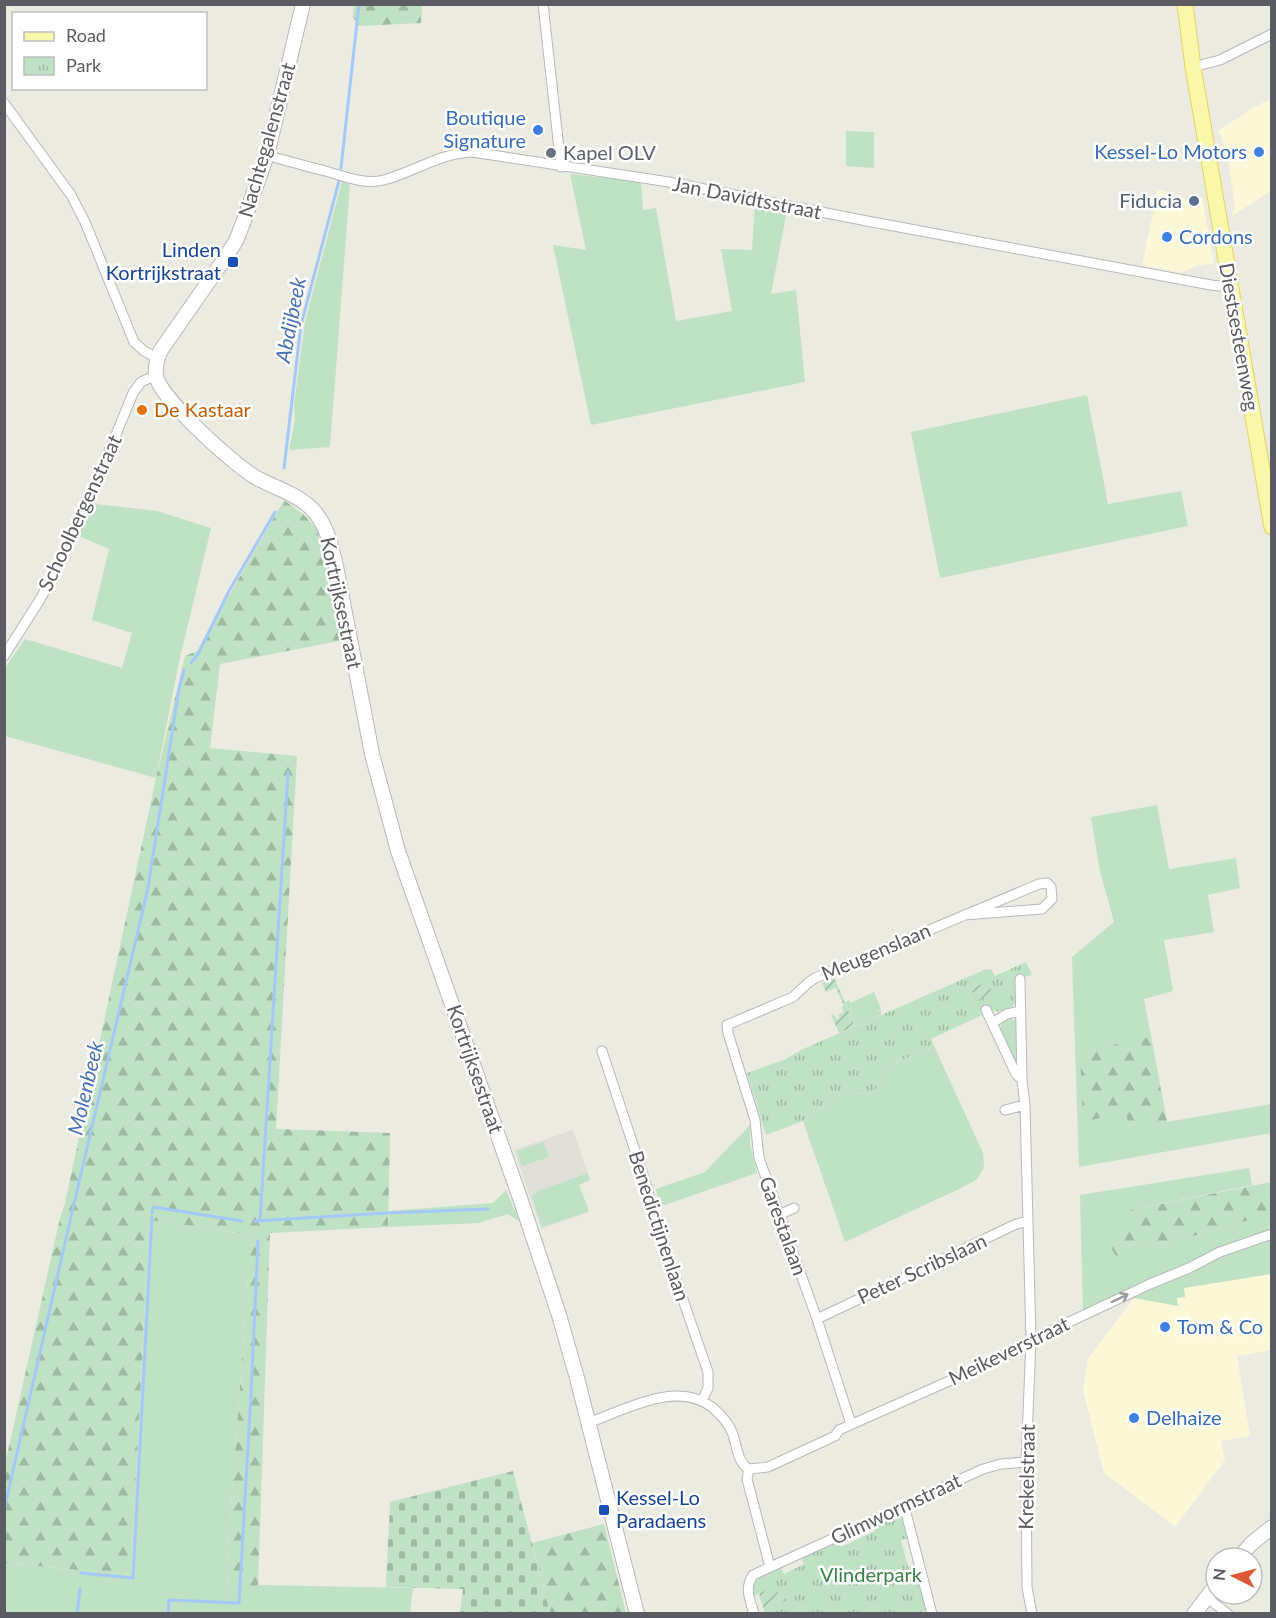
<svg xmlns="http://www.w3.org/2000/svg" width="1276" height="1618" font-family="Lato,sans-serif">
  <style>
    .commercial { fill: #fbf8d7 }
    .industrial { fill: #dfded9 }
    .grass { fill: #bfe2c4 }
    .forest { fill: url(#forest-firs) }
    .cemetery { fill: url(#cemetery-stones) }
    .park { fill: url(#park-tufts) }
    .garden { fill: url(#garden-furrows) }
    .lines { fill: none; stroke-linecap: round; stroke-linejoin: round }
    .stream { stroke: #a4c9f9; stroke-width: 3 }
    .street-casing { stroke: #b7b8bd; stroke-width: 11 }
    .secondary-casing { stroke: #b7b9bf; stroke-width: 16 }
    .primary-casing { stroke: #e7d35f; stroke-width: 17 }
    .street { stroke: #fff; stroke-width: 9 }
    .secondary { stroke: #fff; stroke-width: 14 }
    .primary { stroke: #f9f7a9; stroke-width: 15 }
    .oneway { stroke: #9c9da0 }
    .shop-dot { fill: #3f7fe0; stroke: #fff; stroke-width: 2 }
    .worship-dot { fill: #6b7280; stroke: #fff; stroke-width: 2 }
    .service-dot { fill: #5c6f8a; stroke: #fff; stroke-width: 2 }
    .transit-dot { fill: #1a4fb4; stroke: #fff; stroke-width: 2 }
    .food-dot { fill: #e8710a; stroke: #fff; stroke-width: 2 }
    .labels { text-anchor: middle; stroke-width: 5; stroke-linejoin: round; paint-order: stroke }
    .shop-label { font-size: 20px; fill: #366cbe; stroke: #fff; text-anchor: start }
    .street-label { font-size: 20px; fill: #5a5c61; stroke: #fff }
    .worship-label { font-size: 20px; fill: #5b616d; stroke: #fff; text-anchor: start }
    .service-label { font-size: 20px; fill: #4e5e75; stroke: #fff; text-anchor: end }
    .transit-label { font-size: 20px; fill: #164399; stroke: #fff; text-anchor: end }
    .food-label { font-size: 20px; fill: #c56008; stroke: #fff; text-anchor: start }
    .park-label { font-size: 20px; fill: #3a8147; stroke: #fff }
    .water-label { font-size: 21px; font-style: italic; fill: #4971ba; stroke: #fff }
  </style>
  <defs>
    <pattern id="forest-firs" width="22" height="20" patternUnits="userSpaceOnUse" patternTransform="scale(1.5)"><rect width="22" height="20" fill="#bfe2c4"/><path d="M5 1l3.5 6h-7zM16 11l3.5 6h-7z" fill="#9ebaa3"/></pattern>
    <pattern id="cemetery-stones" width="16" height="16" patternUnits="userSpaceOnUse" patternTransform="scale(1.5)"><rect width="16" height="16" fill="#bfe2c4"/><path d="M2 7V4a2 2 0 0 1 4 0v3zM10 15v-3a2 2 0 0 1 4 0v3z" fill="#9ebaa3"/></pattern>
    <pattern id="park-tufts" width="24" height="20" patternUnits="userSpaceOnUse" patternTransform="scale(1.5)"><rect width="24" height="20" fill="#bfe2c4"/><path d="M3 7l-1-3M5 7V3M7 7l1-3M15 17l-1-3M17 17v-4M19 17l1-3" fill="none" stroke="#9ebaa3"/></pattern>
    <pattern id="garden-furrows" width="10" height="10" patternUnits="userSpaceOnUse" patternTransform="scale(1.5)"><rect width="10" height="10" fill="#bfe2c4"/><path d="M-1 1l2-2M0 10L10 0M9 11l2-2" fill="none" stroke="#9ebaa3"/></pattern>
  </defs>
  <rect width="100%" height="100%" fill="#ecebe1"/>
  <path class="commercial" d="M1271,99V191L1232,216L1235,205L1227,155L1222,138L1218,131L1254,107Z
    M1158,190L1173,193L1187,200L1202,197L1214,263L1196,266L1181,273L1142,265Z
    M1271,1274V1350L1237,1356L1250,1436L1221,1441L1225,1460L1175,1527L1104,1473L1083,1390L1088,1359L1134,1298L1185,1296L1184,1288Z"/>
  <path class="industrial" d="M573,1130L590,1180L579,1185L589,1212L541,1229L514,1150Z"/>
  <path class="grass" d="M846,131L874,132V168L846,166Z
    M570,174L641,182L643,210L656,208L676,321L732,311L721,249L752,250L755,204L787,210L771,294L796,290L805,382L591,425L553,245L586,250Z
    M342,181L350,185L330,447L289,450L295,419L294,405L305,322Z
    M1087,395L1108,504L1181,491L1188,526L940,578L911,432Z
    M95,504L157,511L211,528L179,662L156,778L5,736V668L25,639L122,668L132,633L92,620L109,549L79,536Z
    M1157,805L1169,869L1236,858L1240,888L1208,895L1214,932L1164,940L1173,991L1144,999L1167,1122L1271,1104V1133L1079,1167L1072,957L1114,922L1100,871L1091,817Z
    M874,992L881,1009L875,1012L882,1010L881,1012V1015L855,1026L845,1002L849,1000L850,1003Z
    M1007,1018L1017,1021L1019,1067L1017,1068L999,1030L1002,1023Z
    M934,1046L983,1153L984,1168L976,1180L955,1191L845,1242L803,1121L846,1091L860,1094L881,1085L884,1068Z
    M750,1125V1144L757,1173L659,1207L656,1189L705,1172Z
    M544,1142L549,1157L522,1166L517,1151Z
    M1249,1168L1252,1185L1131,1210L1143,1246L1193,1236L1270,1213L1272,1215L1271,1274L1184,1288L1185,1297L1177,1298L1178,1306L1134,1298L1083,1311L1080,1195Z
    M588,1173L590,1180L579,1185L589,1211L542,1227L532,1197L538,1191Z
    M506,1190L520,1222L508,1214L479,1223L388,1227L389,1211L493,1203Z
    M149,1220L251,1235L227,1563L230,1593L258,1585L413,1588L410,1613H5L4,1563L131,1575Z"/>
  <path class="forest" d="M354,5H422L421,23L359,26L353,17Z
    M284,500L304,515L317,529L344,640L220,664L210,748L297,756L276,1129L390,1133L388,1227L270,1233L258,1585L230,1594L227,1563L251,1235L149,1220L131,1575L5,1563V1464L60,1218L65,1203L156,778L185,656L197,651Z
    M1151,1037L1167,1122L1152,1120L1141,1129L1129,1124L1125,1112L1083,1122L1080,1052Z
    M1271,1182V1215L1270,1214L1193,1236L1143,1246L1133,1259L1118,1260L1110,1246L1120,1224L1131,1210Z
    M604,1524L626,1613H550L532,1543Z"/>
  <path class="cemetery" d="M513,1471L550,1613H460L463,1589L386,1587L390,1502Z"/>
  <path class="park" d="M1026,962L1032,975L1015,979C1015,985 1017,993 1016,999C1013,1014 998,1013 987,1009L981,1012L982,1015L931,1039L934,1046L884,1068L881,1085C867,1095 863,1095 846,1091L803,1121L766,1135L747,1073L786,1059L801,1050L984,970L991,969L995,976Z
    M893,1516L901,1517L904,1522L909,1538L901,1540L908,1567L916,1565L927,1610L921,1612L920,1614L765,1613L759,1594L752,1595C752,1577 765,1574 781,1568L784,1574L804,1564L801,1558L838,1540L841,1547L875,1531L872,1524Z"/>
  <path class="garden" d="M834,977L855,1026L839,1033L831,1015L834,1014L836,1019L840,1018L838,1015L844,1012L841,1007L844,1006L836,988L826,992L822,983Z
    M988,982L993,995L976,1001L971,988Z
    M765,1591C778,1591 779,1591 787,1601L769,1602L764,1610L759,1593Z"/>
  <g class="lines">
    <path class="stream" d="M341,168L359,4
      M284,468L301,325L339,181
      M191,663L198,654L229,591L275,512
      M152,1213L153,1207L242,1221
      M255,1221L386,1213L488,1209
      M260,1221L288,772
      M4,1510L73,1208L148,888L179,689L184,670
      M81,1573L133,1578L152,1217
      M77,1614L80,1589
      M168,1614L169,1600L239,1603L251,1394L258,1241"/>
    <g class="street-casing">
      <path id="street" d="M543,4L561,167
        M1193,67L1220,60L1272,34
        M4,103L71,195L85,222L134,342L144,351L157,358
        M267,155C286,161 306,166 325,171C344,176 364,185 384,180C414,172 440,153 472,152L669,182L867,221L1211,285L1220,286L1230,285
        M4,656L41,598L82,518L133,393L141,382L156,375
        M986,1010L1016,1074L1022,1080L1020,979
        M992,1023L1007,1014L1021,1011
        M602,1051L647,1187L652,1210L708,1372V1388L702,1401
        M1022,1080L1025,1105L1031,1340L1026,1462L1027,1587L1032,1614
        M1005,1110L1025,1105
        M779,1215L794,1208
        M817,1319L1014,1225L1027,1221
        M588,1423C625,1410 676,1380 712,1407C720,1414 728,1422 732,1432C737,1444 737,1463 749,1469
        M851,1424L817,1319L759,1158L755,1120L728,1033L727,1025L793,997L808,983L815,978L1039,884L1047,883L1051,887L1052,899L1042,909L964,915
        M749,1469L768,1467L835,1436L839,1430L985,1365L1031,1340L1150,1284L1189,1268L1220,1252L1272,1234
        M749,1469L747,1479L770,1567
        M905,1509L932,1614
        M1206,1597L1228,1614
        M754,1614C750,1599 744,1589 753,1575L889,1513L905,1509L926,1495L983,1469L1001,1464L1026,1462"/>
    </g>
    <g class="secondary-casing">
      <path id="secondary" d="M303,4L267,155L243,223L236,241L225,258L161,350C157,358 155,366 156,376C161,399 233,464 255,477C273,487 295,493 311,508C327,524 331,545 336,566L372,754L398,851L520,1198L559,1315L577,1378L637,1614
        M1239,1558L1251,1544L1272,1527
        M1194,1614L1216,1585"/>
    </g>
    <g class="primary-casing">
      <path id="primary" d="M1185,4L1193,67L1272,527"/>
    </g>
    <use href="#street" class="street"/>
    <use href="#secondary" class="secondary"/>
    <use href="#primary" class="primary"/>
  </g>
  <defs><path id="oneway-shaft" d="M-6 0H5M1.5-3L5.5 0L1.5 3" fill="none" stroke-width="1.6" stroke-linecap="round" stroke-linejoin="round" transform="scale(1.5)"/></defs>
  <use class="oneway" href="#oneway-shaft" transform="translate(1120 1298) rotate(-25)"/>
  <g class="shop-dot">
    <circle cx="538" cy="130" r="6"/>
    <circle cx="1259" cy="152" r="6"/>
    <circle cx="1167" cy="237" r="6"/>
    <circle cx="1165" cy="1327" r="6"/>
    <circle cx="1134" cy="1418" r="6"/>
  </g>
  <circle class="worship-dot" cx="551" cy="153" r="6"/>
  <circle class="service-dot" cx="1194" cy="201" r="6"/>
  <g class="transit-dot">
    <rect x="227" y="256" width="12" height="12" rx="3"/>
    <rect x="598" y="1504" width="12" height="12" rx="3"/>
  </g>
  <circle class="food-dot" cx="142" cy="410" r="6"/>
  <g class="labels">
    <g class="shop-label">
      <text x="526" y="125" text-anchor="end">Boutique<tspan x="526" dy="23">Signature</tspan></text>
      <text x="1247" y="159" text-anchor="end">Kessel-Lo Motors</text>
      <text x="1179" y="244">Cordons</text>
      <text x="1177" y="1334">Tom &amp; Co</text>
      <text x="1146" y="1425">Delhaize</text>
    </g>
    <g class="street-label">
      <text transform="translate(267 140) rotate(-74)" y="7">Nachtegalenstraat</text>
      <text transform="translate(747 198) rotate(11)" y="7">Jan Davidtsstraat</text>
      <text transform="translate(1239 337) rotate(80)" y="7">Diestsesteenweg</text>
      <text transform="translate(80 513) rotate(-65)" y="7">Schoolbergenstraat</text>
      <text transform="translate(341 603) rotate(78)" y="7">Kortrijksestraat</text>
      <text transform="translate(876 952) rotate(-23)" y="7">Meugenslaan</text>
      <text transform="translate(475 1069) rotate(71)" y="7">Kortrijksestraat</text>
      <text transform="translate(659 1226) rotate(72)" y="7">Benedictijnenlaan</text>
      <text transform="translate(783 1226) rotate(70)" y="7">Garestalaan</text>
      <text transform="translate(922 1269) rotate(-25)" y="7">Peter Scribslaan</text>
      <text transform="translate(1009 1351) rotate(-26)" y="7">Meikeverstraat</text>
      <text transform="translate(1027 1477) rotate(-89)" y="7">Krekelstraat</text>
      <text transform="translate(896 1509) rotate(-25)" y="7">Glimwormstraat</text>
    </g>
    <g class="worship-label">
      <text x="563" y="160">Kapel OLV</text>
    </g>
    <g class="service-label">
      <text x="1182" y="208">Fiducia</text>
    </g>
    <g class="transit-label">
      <text x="221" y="257">Linden<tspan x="221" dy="23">Kortrijkstraat</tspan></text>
      <text x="616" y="1505" text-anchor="start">Kessel-Lo<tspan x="616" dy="23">Paradaens</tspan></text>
    </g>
    <g class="food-label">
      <text x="154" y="417">De Kastaar</text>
    </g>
    <g class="park-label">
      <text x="871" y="1582">Vlinderpark</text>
    </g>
    <g class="water-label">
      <text transform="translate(291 320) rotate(-79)" y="7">Abdijbeek</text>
      <text transform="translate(86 1088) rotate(-77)" y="7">Molenbeek</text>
    </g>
  </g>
  <rect width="1276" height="1618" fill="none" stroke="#5a5c61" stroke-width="12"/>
  <rect x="12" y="12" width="195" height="78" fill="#ffffff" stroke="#bdbec0" stroke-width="1.5"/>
  <rect x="24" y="32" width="30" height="9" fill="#f9f7a9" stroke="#bdbec0" stroke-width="1.5"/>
  <text x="66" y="42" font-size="18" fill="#5a5c61">Road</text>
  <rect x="24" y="57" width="30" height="18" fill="url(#park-tufts)" stroke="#bdbec0" stroke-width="1.5"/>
  <text x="66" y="72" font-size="18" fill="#5a5c61">Park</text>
  <g transform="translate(1234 1576) rotate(276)"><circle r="28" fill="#ffffff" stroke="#bdbec0" stroke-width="1.5"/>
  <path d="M0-4.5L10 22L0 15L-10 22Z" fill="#dd5936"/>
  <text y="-9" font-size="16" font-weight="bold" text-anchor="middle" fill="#5a5c61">N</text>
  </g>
</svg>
